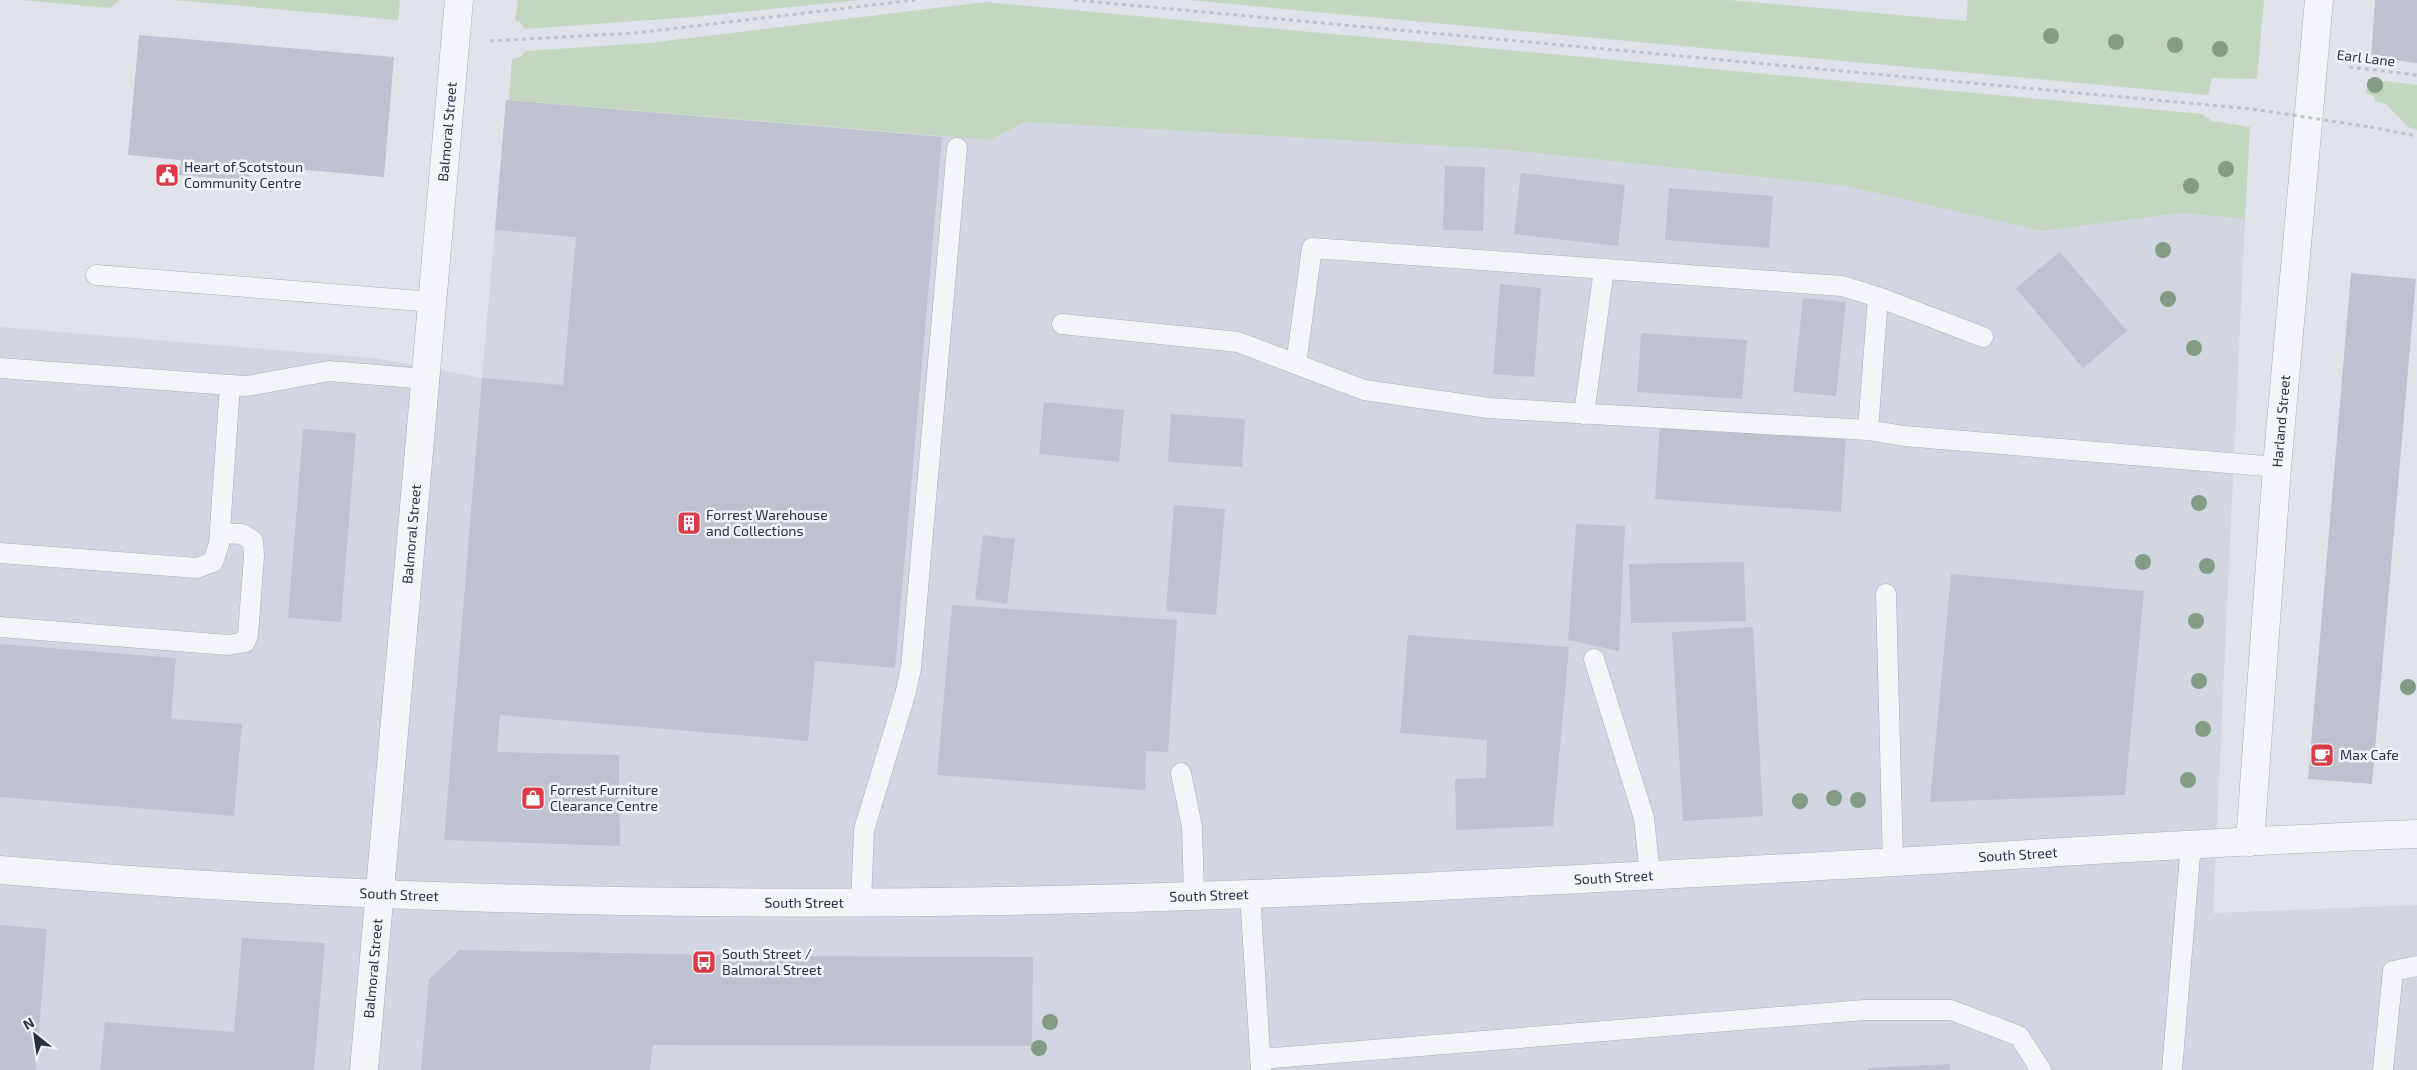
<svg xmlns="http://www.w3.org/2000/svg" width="2417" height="1070" font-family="'Exo 2',sans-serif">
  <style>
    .built { fill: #d2d6e0 }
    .green { fill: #c4d5c1 }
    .building { fill: #bdc2ce }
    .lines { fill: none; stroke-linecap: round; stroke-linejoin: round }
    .service-casing { stroke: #a8aeb8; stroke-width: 21 }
    .minor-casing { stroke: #a8aeb8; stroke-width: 29 }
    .tertiary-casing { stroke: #a8aeb8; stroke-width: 29 }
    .path { stroke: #bec2c9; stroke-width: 3; stroke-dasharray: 4 4; stroke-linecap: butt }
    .service { stroke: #f3f5f8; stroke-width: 20 }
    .minor { stroke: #f3f5f8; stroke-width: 28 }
    .tertiary { stroke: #f3f5f8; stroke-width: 28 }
    .path-bridge { stroke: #bec2c9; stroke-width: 3; stroke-dasharray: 4 4; stroke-linecap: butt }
    .tree { fill: #849b85 }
    .labels { text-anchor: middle; stroke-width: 5; stroke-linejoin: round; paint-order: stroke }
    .street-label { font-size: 14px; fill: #272f43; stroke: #f0f3f8 }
    .poi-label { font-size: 14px; fill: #272f43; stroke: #f0f3f8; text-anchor: start }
  </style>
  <rect width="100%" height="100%" fill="#e0e4ea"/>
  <path class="built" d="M506,100L991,140L1025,122L1498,149L1845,186L2042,231L2182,213L2245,219L2213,913L2417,905V1070H0V327L374,358L482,378Z"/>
  <path class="green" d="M21,0H120L110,8Z
    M174,0H400L398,20Z
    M518,0H860L693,17L524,29L521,23L515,21Z
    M1188,0H1729L1966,21L1968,0H2264L2257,79L2212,78L2208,95Z
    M985,2L2202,114L2212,121L2250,127L2245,219L2182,213L2042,231L1845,186L1498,149L1025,122L991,140L509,100L512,59L521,57L525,51L648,43Z
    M2368,79L2417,85V130L2408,127L2387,105L2374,100L2375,96L2366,94Z"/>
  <path class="building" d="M2375,0H2417V63L2371,57Z
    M139,35L394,57L384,177L250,165L249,181L179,175L181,160L128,155Z
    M506,100L942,137L895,668L815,661L808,741L500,715L497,752L619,755L620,846L444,840L482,378L563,385L576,237L495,230Z
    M1445,166L1485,167L1483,231L1443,230Z
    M1521,173L1625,185L1618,246L1514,234Z
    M1669,188L1773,196L1769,248L1665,240Z
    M2060,252L2127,331L2083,368L2016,288Z
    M2351,273L2416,279L2372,784L2308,779Z
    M1500,284L1541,288L1534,377L1493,374Z
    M1803,298L1846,302L1836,396L1793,392Z
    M1641,333L1747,340L1742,399L1637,392Z
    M1044,402L1124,410L1119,462L1039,454Z
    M1171,414L1245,419L1242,467L1168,462Z
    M1660,424L1846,436L1841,512L1655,499Z
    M303,429L356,433L341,622L288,618Z
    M1174,505L1225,509L1216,615L1166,611Z
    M1576,524L1625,526L1619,651L1568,640Z
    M983,535L1015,539L1007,604L975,599Z
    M1744,562L1746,621L1631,623L1629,564Z
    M1951,574L2144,591L2125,795L1930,802Z
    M952,605L1177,620L1168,752L1146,751L1145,790L937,775Z
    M1753,627L1763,816L1683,821L1672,632Z
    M1408,635L1569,647L1553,826L1456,830L1455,779L1486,778L1487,740L1400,733Z
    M0,644L176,658L171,719L242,724L234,816L0,797Z
    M0,925L47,929L36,1070H0Z
    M242,938L325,943L314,1070H100L105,1022L234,1032Z
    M460,950L772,956L1033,957L1032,1046L653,1045L650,1070H421L429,979Z
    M1950,1064V1070H1868V1068Z"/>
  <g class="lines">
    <g class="service-casing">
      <path id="service" d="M96,275L433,302
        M1062,324L1238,342L1364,390L1489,408L1868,430L1904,436L2277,467
        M1296,364L1312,248L1842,286L1878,297L1983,337
        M0,368L230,385L247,386L329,371L426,379
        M1584,414L1604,269
        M1868,430L1878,297
        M0,553L197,568L213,562L219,544L230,385
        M1886,594L1893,862
        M0,627L228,645L245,642L248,635L254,556L253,541L242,534L220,533
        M1594,659L1644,818L1650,875
        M1181,773L1192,827L1194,896
        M1250,894L1261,1070
        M861,903L864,830L905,695L911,668L957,148
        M1260,1059L1864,1010H1951L2019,1036L2041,1070
        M2172,1070L2191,844
        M2383,1070L2393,971L2417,966"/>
    </g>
    <g class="minor-casing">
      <g id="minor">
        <path id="s1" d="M2250,842L2277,467L2319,0"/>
      </g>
    </g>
    <g class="tertiary-casing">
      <g id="tertiary">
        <path id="s2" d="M0,870C416,905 835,910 1251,894C1466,886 1681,874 1895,862C2069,852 2243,840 2417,834"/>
        <path id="s3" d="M364,1070L459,0"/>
      </g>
    </g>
    <path class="path" d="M1074,0L2253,109
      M490,41L635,33L915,0
      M2349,67L2417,75
      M2370,127L2417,136"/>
    <use href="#service" class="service"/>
    <use href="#minor" class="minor"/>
    <use href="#tertiary" class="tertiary"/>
    <path class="path-bridge" d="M2253,109L2370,127"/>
  </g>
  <g class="tree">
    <circle cx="2051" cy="36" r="8"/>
    <circle cx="2116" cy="42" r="8"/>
    <circle cx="2175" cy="45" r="8"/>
    <circle cx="2220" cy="49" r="8"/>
    <circle cx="2375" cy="85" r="8"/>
    <circle cx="2226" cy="169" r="8"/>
    <circle cx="2191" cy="186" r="8"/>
    <circle cx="2163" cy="250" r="8"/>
    <circle cx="2168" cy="299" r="8"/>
    <circle cx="2194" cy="348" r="8"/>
    <circle cx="2199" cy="503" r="8"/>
    <circle cx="2143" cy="562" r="8"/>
    <circle cx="2207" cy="566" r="8"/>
    <circle cx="2196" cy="621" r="8"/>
    <circle cx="2199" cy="681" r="8"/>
    <circle cx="2408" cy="687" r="8"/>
    <circle cx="2203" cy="729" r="8"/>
    <circle cx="2188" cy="780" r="8"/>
    <circle cx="1834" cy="798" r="8"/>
    <circle cx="1858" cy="800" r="8"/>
    <circle cx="1800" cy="801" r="8"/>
    <circle cx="1050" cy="1022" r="8"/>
    <circle cx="1039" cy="1048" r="8"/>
  </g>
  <defs>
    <g id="civic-square" transform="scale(1.25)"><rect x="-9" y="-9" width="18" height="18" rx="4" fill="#d93b48" stroke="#f0f3f8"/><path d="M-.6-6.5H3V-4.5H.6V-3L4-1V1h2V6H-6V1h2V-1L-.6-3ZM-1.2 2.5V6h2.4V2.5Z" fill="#fff"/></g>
    <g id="building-square" transform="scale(1.25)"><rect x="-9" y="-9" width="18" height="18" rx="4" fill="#d93b48" stroke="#f0f3f8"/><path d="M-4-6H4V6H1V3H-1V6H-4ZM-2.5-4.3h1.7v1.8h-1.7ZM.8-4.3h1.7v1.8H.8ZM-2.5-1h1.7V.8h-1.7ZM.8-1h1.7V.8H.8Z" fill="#fff"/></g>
    <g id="cafe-square" transform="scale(1.25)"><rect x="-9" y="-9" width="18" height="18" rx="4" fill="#d93b48" stroke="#f0f3f8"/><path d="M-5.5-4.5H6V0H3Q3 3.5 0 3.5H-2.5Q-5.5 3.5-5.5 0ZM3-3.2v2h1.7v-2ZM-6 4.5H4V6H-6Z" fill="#fff"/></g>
    <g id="shop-square" transform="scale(1.25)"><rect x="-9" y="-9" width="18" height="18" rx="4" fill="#d93b48" stroke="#f0f3f8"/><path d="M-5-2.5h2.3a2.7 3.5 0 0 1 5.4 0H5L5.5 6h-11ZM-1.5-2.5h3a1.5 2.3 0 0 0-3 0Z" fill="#fff"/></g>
    <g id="bus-square" transform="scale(1.25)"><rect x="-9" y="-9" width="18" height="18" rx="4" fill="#d93b48" stroke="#f0f3f8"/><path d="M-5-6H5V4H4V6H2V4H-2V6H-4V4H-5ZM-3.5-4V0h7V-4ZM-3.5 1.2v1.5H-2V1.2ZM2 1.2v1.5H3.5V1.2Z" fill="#fff"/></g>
  </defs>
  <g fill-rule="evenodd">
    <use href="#civic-square" x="167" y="175"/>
    <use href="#building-square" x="689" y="523"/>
    <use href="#cafe-square" x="2322" y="755"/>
    <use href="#shop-square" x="533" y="798"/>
    <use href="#bus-square" x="704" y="962"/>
  </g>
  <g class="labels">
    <g class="street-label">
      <text transform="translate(2366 58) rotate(7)" y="5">Earl Lane</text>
      <text dy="5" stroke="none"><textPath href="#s3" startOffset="942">Balmoral Street</textPath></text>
      <text dy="5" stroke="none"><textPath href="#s1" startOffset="422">Harland Street</textPath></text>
      <text dy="5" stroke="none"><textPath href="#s3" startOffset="538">Balmoral Street</textPath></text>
      <text dy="5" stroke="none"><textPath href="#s2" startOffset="2020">South Street</textPath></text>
      <text dy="5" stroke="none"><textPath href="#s2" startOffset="1615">South Street</textPath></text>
      <text dy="5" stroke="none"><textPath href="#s2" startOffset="400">South Street</textPath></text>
      <text dy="5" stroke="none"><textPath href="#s2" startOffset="1210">South Street</textPath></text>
      <text dy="5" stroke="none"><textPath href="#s2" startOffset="805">South Street</textPath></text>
      <text dy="5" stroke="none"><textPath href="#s3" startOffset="102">Balmoral Street</textPath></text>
    </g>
    <g class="poi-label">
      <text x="184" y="172">Heart of Scotstoun<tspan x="184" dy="16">Community Centre</tspan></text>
      <text x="706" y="520">Forrest Warehouse<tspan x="706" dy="16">and Collections</tspan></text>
      <text x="2340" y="760">Max Cafe</text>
      <text x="550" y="795">Forrest Furniture<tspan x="550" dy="16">Clearance Centre</tspan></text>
      <text x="722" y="959">South Street /<tspan x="722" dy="16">Balmoral Street</tspan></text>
    </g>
  </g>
  <g transform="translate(35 1035) rotate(330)" stroke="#f0f3f8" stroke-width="4" paint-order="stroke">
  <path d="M0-4L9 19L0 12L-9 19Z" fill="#272f43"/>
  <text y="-8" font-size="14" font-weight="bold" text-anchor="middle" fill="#272f43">N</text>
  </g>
</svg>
